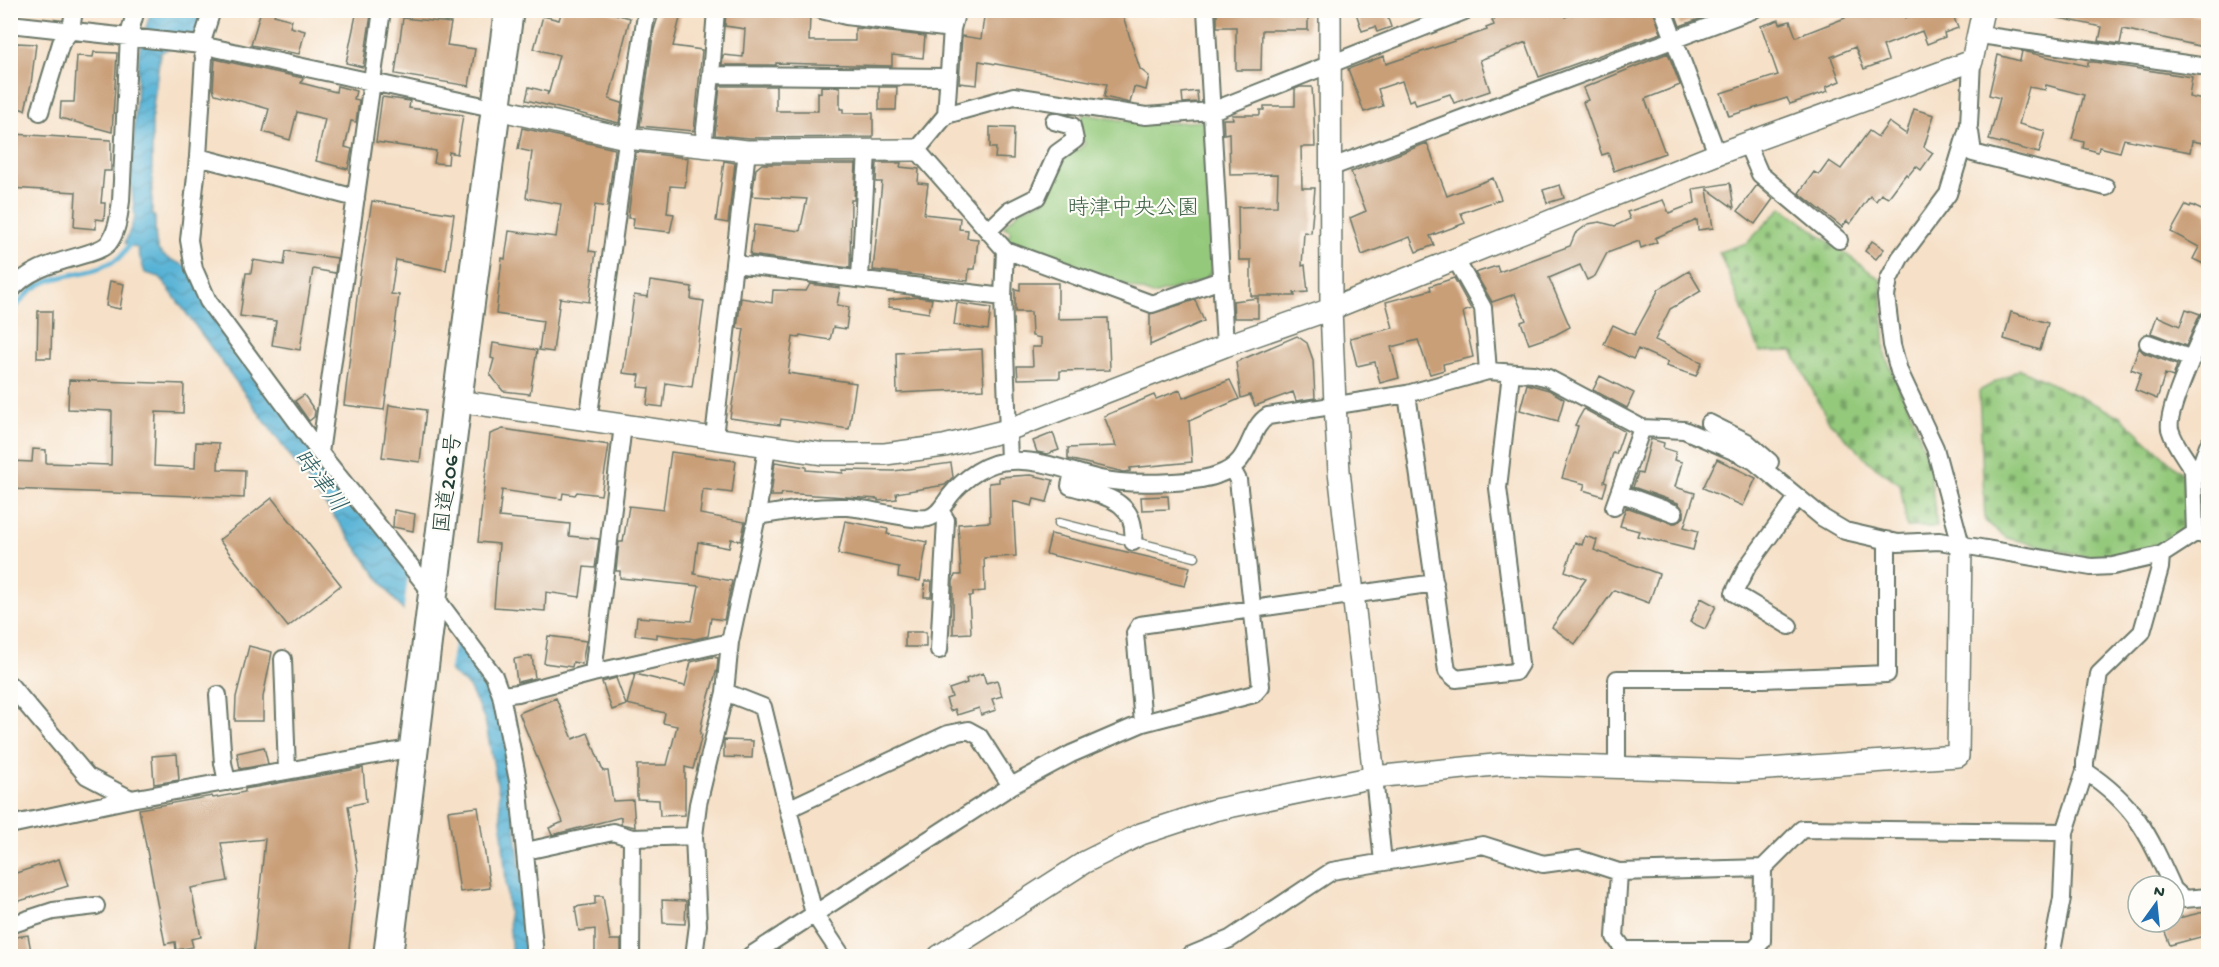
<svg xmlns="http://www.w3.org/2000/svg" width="2219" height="967" font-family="'Gochi Hand','Klee One',sans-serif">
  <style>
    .green { fill: #94c97b; stroke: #5a8358; stroke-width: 1.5 }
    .cemetery { fill: url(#cemetery-stones); stroke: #5a8358; stroke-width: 1.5 }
    .water { fill: url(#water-waves); stroke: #3b7884; stroke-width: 1.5 }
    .pier { fill: #f6e0c7 }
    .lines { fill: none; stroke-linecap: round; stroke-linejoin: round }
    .stream { stroke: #57b2d5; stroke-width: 5 }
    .building { fill: #c99f78 }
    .service-casing { stroke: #6a7667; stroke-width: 11 }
    .minor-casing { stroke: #6a7667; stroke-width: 20 }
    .tertiary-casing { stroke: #6a7667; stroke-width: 24 }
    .trunk-casing { stroke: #6a7667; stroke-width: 32 }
    .service { stroke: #fff; stroke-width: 8 }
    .minor { stroke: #fff; stroke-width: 16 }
    .tertiary { stroke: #fff; stroke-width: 21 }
    .trunk { stroke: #fff; stroke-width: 28 }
    .labels { text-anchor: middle; stroke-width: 4.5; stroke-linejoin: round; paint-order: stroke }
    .park-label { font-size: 22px; fill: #3c6046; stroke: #fdfcf7 }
    .street-label { font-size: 22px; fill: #1f3d34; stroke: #fdfcf7 }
    .water-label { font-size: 24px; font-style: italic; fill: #306064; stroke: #fdfcf7 }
  </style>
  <defs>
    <pattern id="cemetery-stones" width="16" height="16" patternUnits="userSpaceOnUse" patternTransform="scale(1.5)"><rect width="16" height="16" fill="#94c97b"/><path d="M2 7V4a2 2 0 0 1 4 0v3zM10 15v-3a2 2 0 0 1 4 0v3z" fill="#78a466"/></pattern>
    <pattern id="water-waves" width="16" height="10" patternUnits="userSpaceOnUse" patternTransform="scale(1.5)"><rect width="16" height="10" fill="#57b2d5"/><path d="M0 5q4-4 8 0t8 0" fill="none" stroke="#4792ae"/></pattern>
  </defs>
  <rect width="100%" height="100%" fill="#fdfcf7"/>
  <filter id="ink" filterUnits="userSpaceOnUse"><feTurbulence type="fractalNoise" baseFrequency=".0167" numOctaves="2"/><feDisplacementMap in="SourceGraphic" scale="12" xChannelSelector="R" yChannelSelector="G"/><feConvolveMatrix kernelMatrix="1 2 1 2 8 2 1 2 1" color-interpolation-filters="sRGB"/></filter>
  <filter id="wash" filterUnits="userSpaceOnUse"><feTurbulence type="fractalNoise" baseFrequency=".008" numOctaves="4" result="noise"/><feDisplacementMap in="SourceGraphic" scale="24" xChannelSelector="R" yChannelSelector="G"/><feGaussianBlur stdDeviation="1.35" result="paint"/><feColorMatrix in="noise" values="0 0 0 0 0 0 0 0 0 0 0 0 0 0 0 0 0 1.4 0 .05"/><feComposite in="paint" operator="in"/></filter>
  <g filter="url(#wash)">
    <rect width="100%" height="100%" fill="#f6e0c7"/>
    <path class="green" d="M1083,114L1147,124L1203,121L1206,125L1213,269L1205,280L1153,295L1001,241L1003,236H1009L1011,230L1003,227L1022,209L1045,200L1058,160L1072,149L1078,150L1085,144L1079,127Z"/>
    <path class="cemetery" d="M1782,207L1881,280L1885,355L1915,422L1929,465L1937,527H1907L1900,484L1870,463L1828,420L1792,351L1760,352L1719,252L1747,243Z
      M2020,369L2120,416L2183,474L2186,526L2156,548L2093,558L2007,538L1985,521L1979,391Z"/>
    <path class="water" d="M151,11H205L198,31L160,53L152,115V214L155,217C156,255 153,252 188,267L489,679L505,734L530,956H512L499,793L485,720L469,687L452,673L391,595L160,277L145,273L137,248L125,243L135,217L131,181L139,52Z"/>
    <path class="pier" d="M409,570L456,633L449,674L403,615Z"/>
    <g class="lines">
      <path class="stream" d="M10,319C35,264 79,284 119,258C125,254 129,245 132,239"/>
    </g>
    <g id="blocks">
      <path class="building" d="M261,10H276L274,15L292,20L290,27L305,31L299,54L251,45Z
        M357,10L371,14L363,67L346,63Z
        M562,10H600L630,18L609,99L622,103L619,123L526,100L529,87L548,92L547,95L549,92L559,55L534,49L543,16L559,20Z
        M660,10H682L673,46L702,50L694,131L640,126L654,30Z
        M726,10H785V13L810,14L809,41H855V28L925,36L923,58L892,55V66L776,63V65H722L723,55L743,57L745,29L725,26Z
        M985,10H1121L1140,69L1149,76L1146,90L1134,87L1130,103L1104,97L1107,84L979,61L977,85L959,83L962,36L981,39Z
        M1217,10H1308V30H1262L1261,70H1236V27H1217Z
        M1355,10H1385L1391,27L1377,32L1375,27L1362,31Z
        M1502,10H1562L1565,17L1585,10H1653L1661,33L1539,77L1526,42L1480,60L1490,91L1454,103L1450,94L1416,105L1414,99L1409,101L1402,81L1378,89L1383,106L1364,112L1348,69L1384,56L1386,64L1487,30L1486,28L1494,25L1492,20L1504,15Z
        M1674,10H1717L1718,12L1680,26Z
        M1843,10H1902L1905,18L1925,10H1951L1958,28L1944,33L1945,37L1927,44L1922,31L1883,46L1888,60L1864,69L1855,47L1831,57L1840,81L1826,87L1828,91L1790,104L1787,98L1729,116L1721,93L1778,75L1761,26L1779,20L1780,24L1790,21L1796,37L1845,18Z
        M2054,10H2170L2208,18V48L2123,29L2120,44L2099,41L2102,27L2054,17Z
        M403,18L451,23L447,45L475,49L469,86L395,74Z
        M17,43L36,44L31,84L25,110L10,106V62L12,48H16Z
        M2022,51L2088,66V62H2094L2192,77L2189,97L2208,101V144L2192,141L2190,152L2124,139L2120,152L2099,147L2098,152L2083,148L2084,142L2072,139L2084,95L2046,85L2045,90L2029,87L2019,124L2045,131L2039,153L1989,140L2000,98L1989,95L1998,55L2020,61Z
        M94,52L117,53L112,132L60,118L61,102H74L77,56L93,57Z
        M1668,53L1680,85L1645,99L1665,153L1614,171L1608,153L1602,155L1583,102L1588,100L1583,88Z
        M215,59L303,78L301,83L336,92L337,86L356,91L354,99L359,100L356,122L351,121L345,147L352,149L348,169L316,161L325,119L297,112L290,140L263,132L269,109L215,94L213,89Z
        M720,86H776V111H818V92L821,93V86L840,87V109H843V113H873V137L750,138L715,135Z
        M879,87H897L896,110H879Z
        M1300,87H1312L1314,116L1315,147H1301L1302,188H1315L1311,233L1304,232L1302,266L1305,265L1308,292L1294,293L1295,296H1251V260H1239L1238,207L1277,206L1278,174L1230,175L1229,133L1224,134L1223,119H1233L1232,115H1260V110H1264V106H1295V89Z
        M1197,91L1198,102L1183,103L1182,93Z
        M382,97L410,101L409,108L463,115L457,154L449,152L448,164L434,163L436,151L376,142Z
        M1914,109L1934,115L1924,147L1933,153L1921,170L1916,166L1908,176L1906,174L1888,198L1881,194L1876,201L1870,196L1850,224L1847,221L1842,227L1799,193L1814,172L1819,175L1829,161L1841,169L1869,131L1878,137L1889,122L1906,134Z
        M990,127L1014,128L1013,159L995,158L996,148H990Z
        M522,128L615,149L607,207L595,205L589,251L596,252L589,302L560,298L553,352L539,350L543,321L496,314L502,258L505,259L509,231L556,237L561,204L526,198L532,152L518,149Z
        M13,134L111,140V171H104L101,203H105L104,220L96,219V229L74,227L76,192L10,188Z
        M1427,143L1447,196L1493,178L1501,199L1461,213L1465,223L1430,236L1434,245L1416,252L1410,237L1362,255L1350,218L1366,211L1351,172Z
        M636,152L688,158L685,187L670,186L667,213L674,214L670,232L633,228L634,218H628Z
        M724,161L735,163L728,223L716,221Z
        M877,163H901L900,167L919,169L918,183L928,184L924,214L960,218L959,229L968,230L967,238L978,239L975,269H969L968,281L873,270L882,182H876Z
        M762,164H856L854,200H851L850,268L750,255L754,225L800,231L807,199L752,196L756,169Z
        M1730,183L1734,208L1707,189L1713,228L1698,230L1697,220L1655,238L1657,242L1641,248L1639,241L1607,253L1595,276L1587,280L1580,265L1549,278L1570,327L1555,335L1529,344L1521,322L1526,320L1515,294L1492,302L1475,273L1497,266L1499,272L1570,246L1575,234L1588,224L1600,222L1615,226L1630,219L1627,212L1663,200L1669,213L1695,203L1693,189Z
        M1560,185L1564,198L1547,203L1543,190Z
        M1757,185L1773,199L1755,224L1738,211Z
        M372,201L454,214L446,270L396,260L391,294L399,295L384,410L344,405L359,281Z
        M2186,205L2190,207L2191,205L2208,213V266L2193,259L2199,247L2171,232Z
        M1872,241L1884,249L1876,259L1865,251Z
        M286,251L337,258L335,273L313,269L300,350L272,345L276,321L240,316L246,273H251L253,260L284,265Z
        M1689,271L1701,291L1670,309L1655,340L1702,362L1696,376L1666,366L1668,362L1638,349L1633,359L1604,344L1613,325L1634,335L1659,289Z
        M1454,278L1471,309L1463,312L1473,357L1443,364L1444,370L1430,374L1418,340L1391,347L1399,378L1380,383L1375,362L1357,366L1350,338L1393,328L1386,302L1431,290L1430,286Z
        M110,281L124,284L120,309L106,306Z
        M650,281L692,287L691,299L704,301L692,387L666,383L663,407L647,405L649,388L638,387L640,375L623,373L634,295L648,297Z
        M1020,283H1058V319L1108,318L1110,370L1060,371V378L1018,379L1017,366H1033L1032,347H1041V338L1032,336L1031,312H1015V289L1020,290Z
        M810,284L840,288L837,305L849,307L846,329L833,327L830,340L800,335L799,338L793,337L788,373L856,383L849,429L781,419L780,425L730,418L744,329L737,328L741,298L772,303L773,290L806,291Z
        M918,297L932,299L929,313L889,307V300Z
        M1258,298V318H1234L1233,301Z
        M1195,300L1204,321L1150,345V314Z
        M957,303L991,308L988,330L954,325Z
        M2186,309L2200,314L2186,346L2151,333L2157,316L2180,326Z
        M38,311H52L51,358H37Z
        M2011,312L2048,323L2040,350L2004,339Z
        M1297,336L1307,343L1313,360L1315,398L1296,401L1293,392L1255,406L1250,395L1241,398L1236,362Z
        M493,343L537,350L530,394L503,391L490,374L494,359L491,358Z
        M2139,348L2144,353L2177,365L2173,377L2165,374L2157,399L2135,390L2141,373L2131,369Z
        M982,349L984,389L897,393L896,353Z
        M1600,376L1634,393L1627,408L1593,390Z
        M69,380L184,384L183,413L156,412L154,466L195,468L196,442L219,443L218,469L245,470L244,498L10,489V461L32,462L33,449L46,450V463L111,465L112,411L68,409Z
        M1230,380L1239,399L1189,421L1192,462L1130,468V471L1124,472L1068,459V448L1116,446L1104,416L1154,395L1156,399L1180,390L1183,398Z
        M1527,384L1549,390L1564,399L1558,421L1520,410Z
        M304,395L315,411L314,417L309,421L295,401Z
        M389,405L426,410L420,462L382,457Z
        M1584,409L1624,431L1616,454L1613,453L1604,482L1607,483L1603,496L1583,490L1585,484L1562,478L1578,426L1575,425Z
        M503,429L609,445L601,495L577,492L575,495L563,493L562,499L502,490L499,517L570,524L569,536L599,539L595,568L584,567L580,597L546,592L545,611L494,607L499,544L478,542L490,434Z
        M1053,433L1059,450L1047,454L1037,452L1033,441Z
        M1651,439L1664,443L1663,448L1676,452L1674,460L1682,462L1675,487L1695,493L1684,527L1698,531L1693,550L1637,536L1639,531L1620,526L1626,507L1671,523H1676L1684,517V511L1678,503L1633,487L1638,473L1642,474Z
        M671,452L736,461L732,493L703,489L700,514L745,522L741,541L731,539L729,548L698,542L694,574L732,581L724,620L711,618L708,636L695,639L657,634V638L635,635L637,617L692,621L699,586L620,578V571H616L619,542H623L629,506L663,510Z
        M1717,459L1756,478L1743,506L1703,488Z
        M775,462L806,467V470L843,473V470L894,471L951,463L953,477L945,485L896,493L897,499L878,501V499L782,493L781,496H771Z
        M1031,475L1053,480L1047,502L1034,499L1032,506L1013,501L1016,556L984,558L985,591L973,592V596H969L971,633L953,634V582L955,575H961L958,524L990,522L989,483L999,482V477Z
        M1168,496L1169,509L1142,510L1141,497Z
        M272,498L341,585L288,627L219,540Z
        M394,510L415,514L413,531L393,527Z
        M845,521L888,529L887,534L927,542L920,581L898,577L899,567L838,554Z
        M1051,534L1190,567L1185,586L1046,554Z
        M1585,536L1597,540L1594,550L1659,574L1649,603L1614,590L1575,644L1552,627L1586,579L1565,571L1575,542L1582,545Z
        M925,581H932L931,597H924Z
        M1701,598L1716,606L1705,629L1690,622Z
        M905,632H926V647H905Z
        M548,636L586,641L582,664L573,662L572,667L544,663Z
        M249,646L272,652L263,697V721H235L236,697Z
        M532,656L535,678L517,682L514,659Z
        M712,657L718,658L717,669L703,717L700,734L702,735L693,769L685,767V815L660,816L659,800L637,799V765H667L677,726L663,723L665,713L627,704L635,674L685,686L691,662Z
        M983,673L986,683L997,680L1002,696L992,699L996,710L981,715L979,708L957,715L955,709L950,711L946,699L952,697L949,689L967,683L966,679Z
        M616,678L626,705L612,710L602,682Z
        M556,698L573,739L588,733L603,771H608L613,801L633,800L635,827L621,824V817L552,835L549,828L563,822L519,713Z
        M724,740L753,741L752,758L724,757Z
        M264,747L268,764L240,769L237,753Z
        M177,754L179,780L154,784L152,756Z
        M363,768L366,802L348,806L358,871L348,957H253L265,839L221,843L228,881L191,888L201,937L191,939L193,947L176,950L175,942L165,944L139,809L212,796L213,798L245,792V789Z
        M478,807L490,888L460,892L448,811Z
        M59,859L68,886L10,904V875Z
        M595,896H603L610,940H621V957H595V929L579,931L575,907L595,904Z
        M662,900L686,901L685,924L663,923Z
        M2208,911V935L2170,945L2161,922H2174V919Z
        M28,935L32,957H10V938Z"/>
    </g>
  </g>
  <g filter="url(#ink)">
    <use href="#blocks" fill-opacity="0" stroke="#6a7667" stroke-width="1.5"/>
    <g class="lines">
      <g class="service-casing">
        <path id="service" d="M1059,523L1195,557"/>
      </g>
      <g class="minor-casing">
        <path id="minor" d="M212,10L201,45L204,57L198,157L189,240L194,269L208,301L320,453L432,593L494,676L501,695L518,693L593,673L623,425
          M716,10L711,75L947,77
          M821,10L846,16L952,29L946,115
          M1206,10L1225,346
          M1663,10L1717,154
          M10,24L201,45L497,109
          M952,29L957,10
          M1980,35L2208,67
          M40,112L61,43L71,30L74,10
          M1970,132L1973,153L2106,187
          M1747,144L1760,174L1839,240
          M703,146L711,75
          M198,157L356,198
          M1332,167L1753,10
          M988,231L1009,211L1037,197L1057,153L1075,140L1072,126L1054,121
          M1005,250L1003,297L1009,461
          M1456,260L1483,308L1488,371
          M735,264L1003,297
          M860,278L867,151
          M1221,280L1152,304L1005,250L917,150L946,115L1014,96L1146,116L1212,111L1467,10
          M10,292C36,256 100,259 110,241C118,229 119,214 121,201L129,35L136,10
          M2148,343L2192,359
          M1407,394L1447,671L1456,679L1515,672L1520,664L1498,488L1511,373
          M588,420C609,283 624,146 647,10
          M1709,423L1747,442L1770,462
          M714,437L747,151
          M320,453L382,10
          M2193,470C2185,457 2174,444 2170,429C2166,410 2200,341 2208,320
          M1073,472L1070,486C1103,496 1138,499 1133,542
          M1619,493L1674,513
          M1614,507L1642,428
          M757,516C787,511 817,506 847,507C869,508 909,521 928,518C939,515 944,504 950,496C964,478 988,461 1011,461C1042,459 1070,472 1100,479C1126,485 1192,484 1217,475C1254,463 1246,430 1268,416L1407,394L1488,371L1533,374L1548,378L1642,428L1684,430L1740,454L1754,461L1823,518L1845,531L1898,543L1939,541L2091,567L2113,566L2161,555L2195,533L2208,536
          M2195,533L2193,470L2202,462L2208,445
          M1961,545L1935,448L1899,371L1892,345L1886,296L1889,279L1900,258L1948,194L1969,125L1972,61
          M2161,555L2160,568L2142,632L2099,674L2085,762V771C2135,804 2148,833 2172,886
          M1789,626L1734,593L1747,567L1797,498
          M939,650L946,520L940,510
          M283,659L287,771
          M593,673L730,642
          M10,685L87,776L131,799
          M725,692L763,707L814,914L842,956
          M218,695L223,763L227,782
          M501,695L518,781L535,956
          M1143,723L1135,633L1140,625L1435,583
          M1617,766V679H1764L1887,674V540
          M1374,777L1383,862
          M788,809L948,734L968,730L979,736L1011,786
          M10,825L131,799L414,748
          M526,851L613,832L632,838
          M1619,872L1615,937L1624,950H1754L1762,941L1763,868
          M2174,890L2184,899L2208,897
          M10,925L53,911L96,906
          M631,956L632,838L694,836
          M694,956L698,925L694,836L698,804L725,692L730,642L757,516L767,446
          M750,956L1011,786L1071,754L1143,723L1254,694L1261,686L1238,480L1232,469
          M1189,956L1230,939L1332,871L1483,845L1543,864L1579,859L1619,872L1763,868L1802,829L2065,832
          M2051,956L2062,898L2065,832L2085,771"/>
      </g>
      <g class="tertiary-casing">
        <path id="tertiary" d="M1330,10L1331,309L1335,404L1339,471L1374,777
          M497,109L626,138L747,151L917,150
          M457,401L824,454H885L944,446L1008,430L1225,346L1331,309L1717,154L1972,61L1983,10
          M939,956L1085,862L1141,834L1214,810L1374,777L1504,764L1740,771L1958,756L1961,545"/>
      </g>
      <g class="trunk-casing">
        <path id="trunk" d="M388,956L457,401L509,10"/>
      </g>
      <use href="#service" class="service"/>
      <use href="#minor" class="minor"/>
      <use href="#tertiary" class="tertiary"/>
      <use href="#trunk" class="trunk"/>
    </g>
  </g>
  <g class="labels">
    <g class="park-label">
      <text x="1133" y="214">時津中央公園</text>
    </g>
    <g class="street-label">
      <text transform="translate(446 483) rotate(-83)" y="8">国道206号</text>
    </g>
    <g class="water-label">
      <text transform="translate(321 480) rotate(53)" y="8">時津川</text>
    </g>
  </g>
  <rect width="2219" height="967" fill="none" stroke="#fdfcf7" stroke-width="36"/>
  <g transform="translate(2156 904) rotate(15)"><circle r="28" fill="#fdfcf7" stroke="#a4b0a9" stroke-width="1.5"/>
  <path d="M0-4.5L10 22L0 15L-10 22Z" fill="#1f6fb2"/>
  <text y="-9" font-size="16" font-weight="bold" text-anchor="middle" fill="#1f3d34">N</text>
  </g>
</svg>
